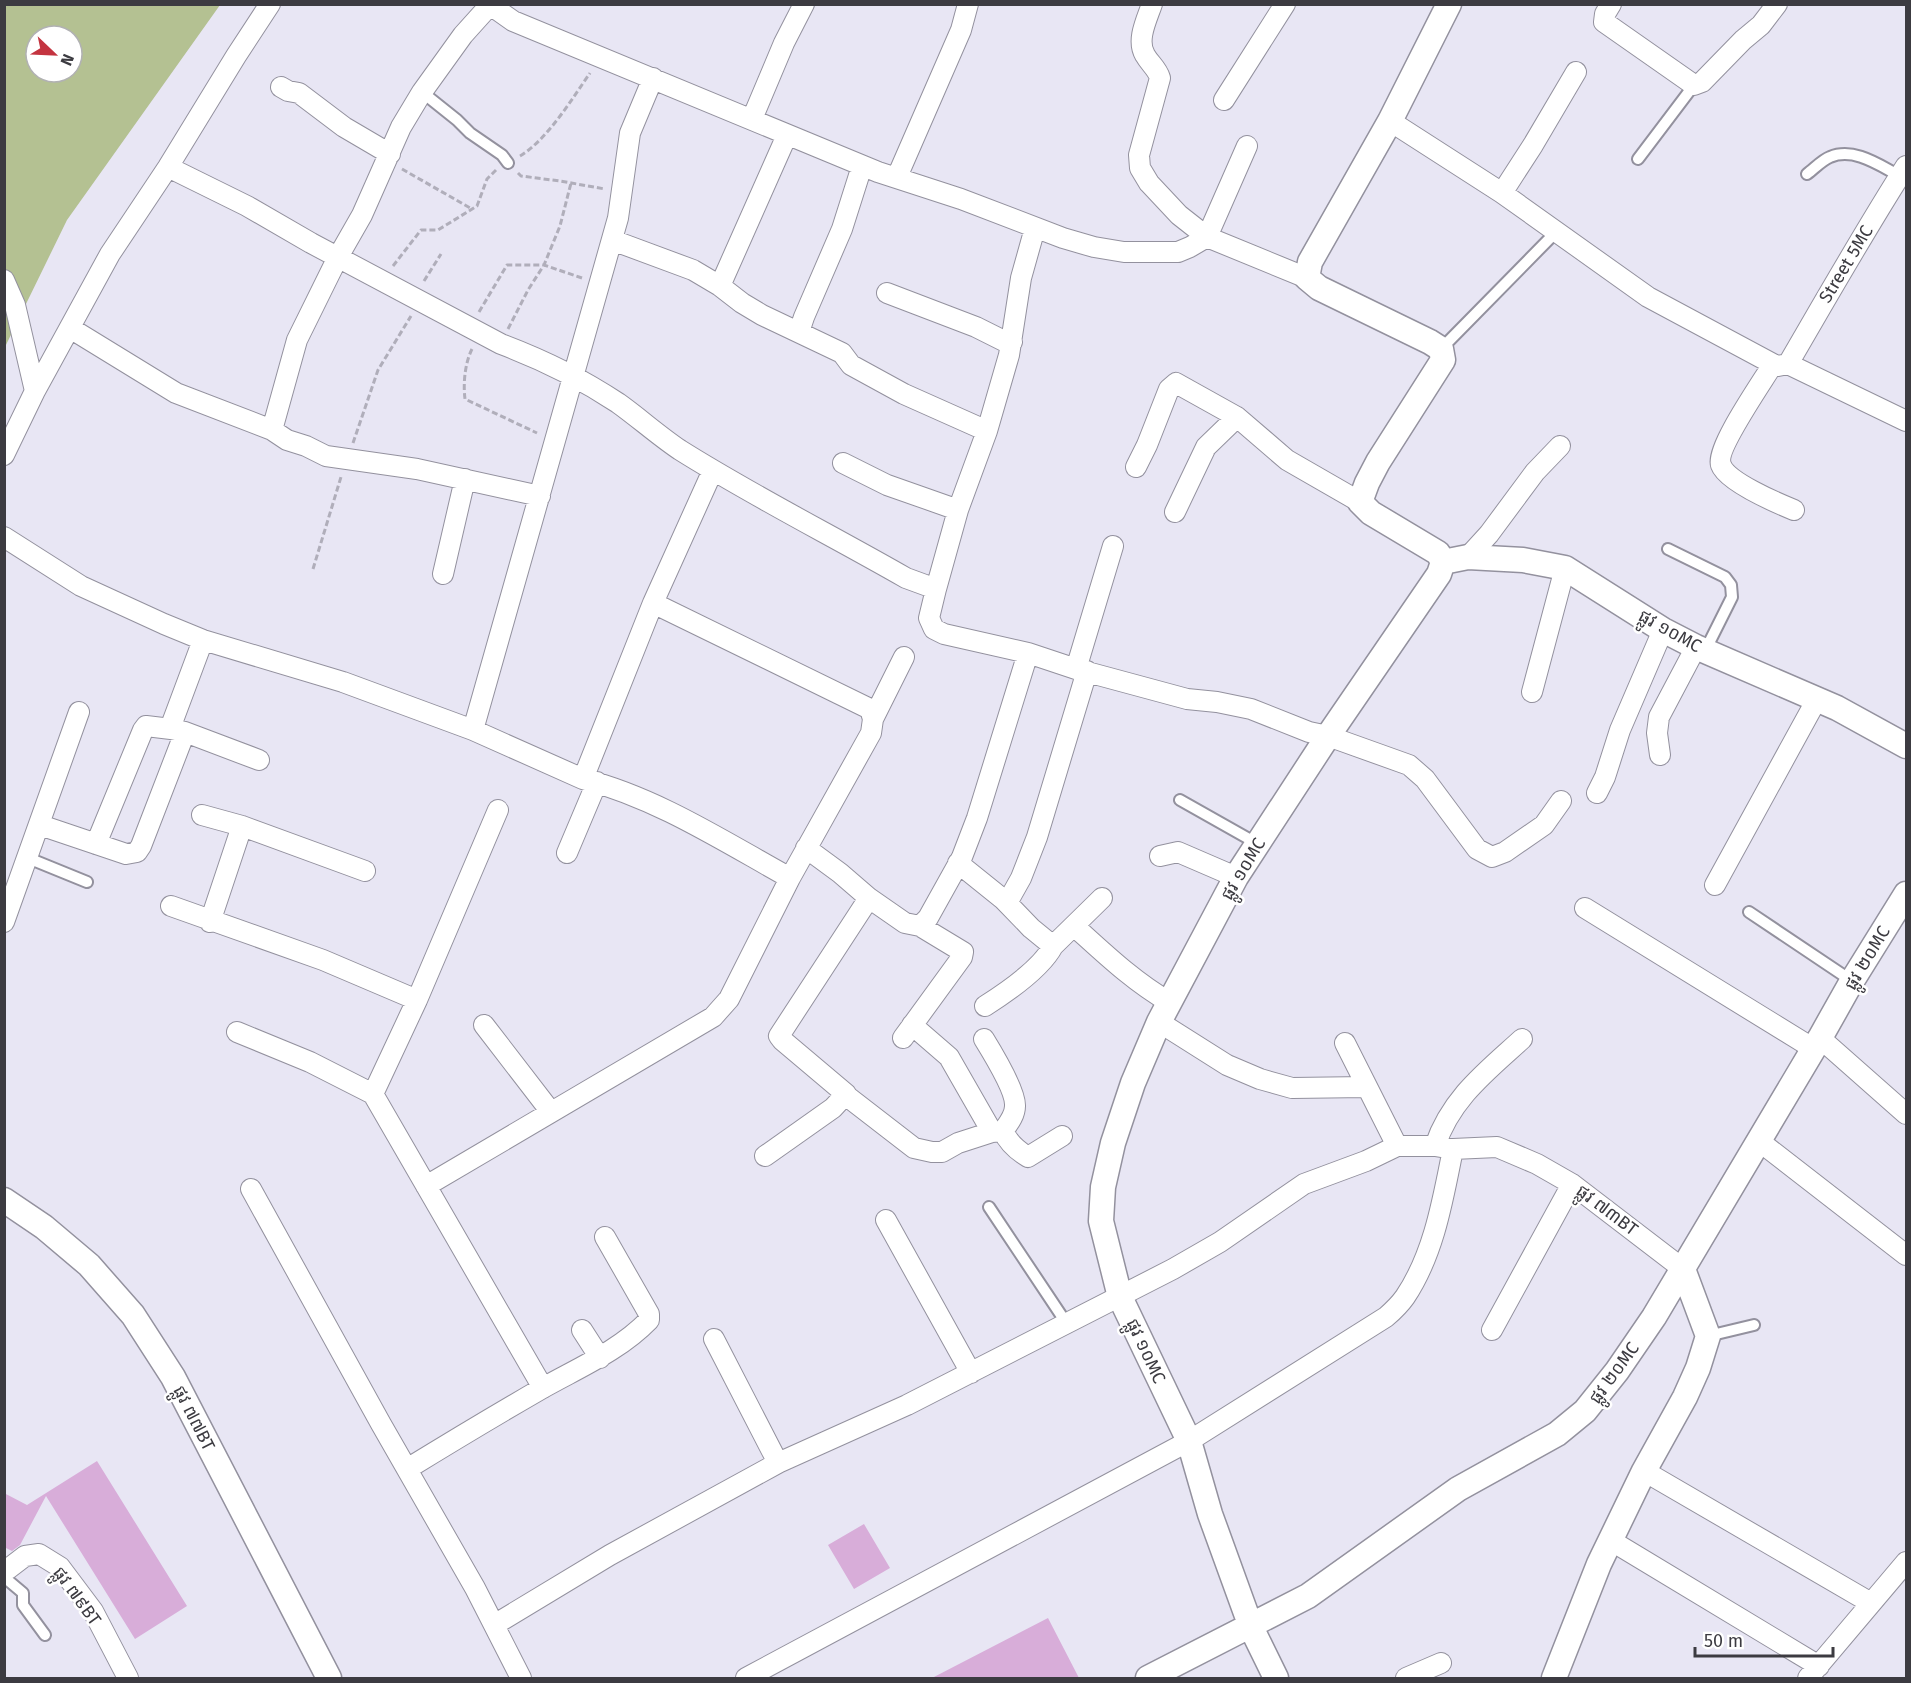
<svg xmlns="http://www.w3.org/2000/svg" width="1911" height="1683" font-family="'Fira Sans','Noto Sans Khmer',sans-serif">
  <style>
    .green { fill: #b4c192; fill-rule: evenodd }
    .building { fill: #d8add9 }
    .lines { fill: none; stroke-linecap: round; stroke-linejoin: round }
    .service-casing { stroke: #93919e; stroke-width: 14 }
    .minor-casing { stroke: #93919e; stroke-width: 22 }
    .tertiary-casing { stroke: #93919e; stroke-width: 27 }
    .path { stroke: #b0aeba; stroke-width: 3; stroke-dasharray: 6 3; stroke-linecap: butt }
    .service { stroke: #fff; stroke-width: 10 }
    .minor { stroke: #fff; stroke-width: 20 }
    .tertiary { stroke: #fff; stroke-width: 24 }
    .labels { text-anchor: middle; stroke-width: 5; stroke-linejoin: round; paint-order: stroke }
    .street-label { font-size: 18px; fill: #3c3b41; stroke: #fff }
  </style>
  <rect width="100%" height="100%" fill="#e8e6f4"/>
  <path class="green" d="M5,5H220L67,220L5,347ZM36,36H72V72H36Z"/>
  <path class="building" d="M97,1461L187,1606L135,1639L46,1496L20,1545L12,1551L4,1547V1493L27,1505Z
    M864,1524L890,1568L854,1589L828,1545Z
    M1048,1618L1079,1678H932Z"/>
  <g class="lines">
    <g class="service-casing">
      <path id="service" d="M422,92L457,120L470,133L502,155L508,163
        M1638,159L1694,85
        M1807,174C1814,169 1822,160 1830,157C1854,147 1879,165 1900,176
        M1441,349L1556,232
        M1668,549L1725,577L1731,585L1732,597L1705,651
        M1180,800L1258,844
        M28,858L87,882
        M1749,912L1852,981
        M989,1207L1067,1324
        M1708,1336L1754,1325
        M4,1577L23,1593V1605L45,1635"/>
    </g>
    <g class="minor-casing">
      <path id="minor" d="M489,4L513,21L878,172L961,199L1063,238L1094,247L1124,252H1178L1190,247L1207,237L1247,146
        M1152,4C1147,19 1136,40 1145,55C1150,64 1157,68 1160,78L1139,155L1140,168L1149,183L1179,215L1207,237L1307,278
        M1611,4L1605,14L1604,22L1694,85L1702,82L1743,40L1761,25L1777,4
        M281,87L288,91L299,93L344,127L390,154
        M1224,100L1285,4
        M752,119L784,43L804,4
        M1390,121L1502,193L1648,297L1773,364L1778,366L1788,364L1906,421
        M168,167L247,206L311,243L501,344C541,359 582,379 618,403C639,418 659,436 680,450C753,496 831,535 906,578L936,589
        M898,178L900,170L961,30L968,4
        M1502,193L1533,145L1576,72
        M1035,228L1021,278L1009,355L987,431L958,510L936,589L929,618L934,629L944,634L1028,653L1076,669L1187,699L1217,702L1251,709L1309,732L1328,736L1409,765L1425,779L1477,849L1492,857L1505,852L1544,825L1561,801
        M612,240L693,270L720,286L742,303L762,315L842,353L851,365L904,394L987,431
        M4,280L15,305L35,391
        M720,286L787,135
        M887,293L976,327L1004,341L1012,342
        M70,328L176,393L272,430L287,440L306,446L326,456L417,469L540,496
        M799,332L804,317L842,229L862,166
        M1773,364C1763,381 1715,449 1721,465C1727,482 1777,503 1794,510
        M1788,364C1827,297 1865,230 1906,166
        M272,430L297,340L338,257L362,215L401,127L422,92L463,35L490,5
        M4,455L35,391L110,254L168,167L236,56L270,4
        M843,463L887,485L958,510
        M1136,467L1147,445L1169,389L1176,383L1237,417L1287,460L1360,502
        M1175,512L1206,447L1237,417
        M4,537L81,586L164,624L203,640L343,682L473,730L583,779C657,798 723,841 790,878
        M1468,557L1489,534L1535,472L1560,446
        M443,574L465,479
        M203,640L172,723L171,729L185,732L259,760
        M1076,669L1113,546
        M1532,692L1565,568
        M873,719L904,657
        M473,730L618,218L630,133L653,78
        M1660,755L1657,733L1659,717L1696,647
        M583,779L653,603L713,470
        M1597,793L1605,777L1620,730L1663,630
        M498,810L417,1000L373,1094L543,1388
        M202,815L242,826L365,871
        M40,825L126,854L137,852L141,846L185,732
        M96,844L143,730L146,726L171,729
        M806,848L840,873L869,898L905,923L920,926L963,952L962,957L903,1038
        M567,853L597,782
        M1160,856L1178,852L1236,877
        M958,863L1004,900L1031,928L1053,946
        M1715,885L1817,699
        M869,898L779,1036L782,1040L846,1094L848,1097L914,1148L932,1152H942L958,1143L992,1132L1003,1131
        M1007,903L1021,878L1037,837L1087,671
        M171,906L323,960L417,1000
        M1585,908L1814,1049
        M4,922L79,712
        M210,922L242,826
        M920,926L928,918L962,857L977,818L1028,653
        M1074,926C1105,954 1133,981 1169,1002
        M985,1006C1007,992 1041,969 1053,946L1102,898
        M1159,1022L1227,1065L1260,1079L1292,1088L1366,1087
        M484,1025L551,1112
        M912,1025L949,1057L992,1132
        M237,1032L310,1062L373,1094
        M1820,1038L1906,1114
        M984,1039C992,1052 1016,1091 1015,1106C1015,1116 1008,1124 1003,1131
        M1345,1043L1397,1146
        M1003,1131C1008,1142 1018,1151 1028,1157L1062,1136
        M1759,1141L1906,1255
        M1435,1146C1451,1098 1487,1071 1522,1039
        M765,1156L833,1108L846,1094
        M426,1186L713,1017L729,999L790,878L871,733L873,719L870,709L653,603
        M251,1189L381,1424L475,1588L521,1678
        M886,1220L971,1373
        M582,1330L600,1358
        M1492,1330L1572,1184
        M714,1339L778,1463
        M407,1469C451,1442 496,1415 541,1389C578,1368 619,1351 649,1320V1314L605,1237
        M1644,1471L1871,1603
        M1610,1540L1819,1666
        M4,1569H8L25,1556L39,1554L60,1567L93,1611L128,1678
        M494,1625L610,1555L778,1463L907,1405L1173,1269L1220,1242L1304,1184L1366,1161L1397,1146H1435L1453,1149L1497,1147L1537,1164L1572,1184L1683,1269
        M746,1678L1189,1441L1386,1317C1393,1311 1400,1304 1405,1297C1434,1254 1443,1199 1453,1149
        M1406,1678L1441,1663
        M1808,1678L1906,1562"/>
    </g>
    <g class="tertiary-casing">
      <path id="tertiary" d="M1443,562L1438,553L1371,513L1360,502L1367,483L1378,462L1443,360L1441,349L1430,342L1319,288L1307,278L1310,262L1390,121L1449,4
        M4,1200L44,1227L89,1265L133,1315L173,1377L329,1678
        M1148,1678L1308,1596L1458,1489L1557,1434L1585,1411L1617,1371L1654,1317L1820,1038L1852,981L1906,894
        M1276,1678L1251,1627L1210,1514L1189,1441L1120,1297L1101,1221L1103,1187L1113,1143L1133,1083L1159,1022L1236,877L1328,736L1439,574L1443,562L1468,557L1523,560L1565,568L1663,630L1696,647L1837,708L1906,746
        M1554,1678L1599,1564L1644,1471L1685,1397L1698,1368L1708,1336L1683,1269"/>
    </g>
    <path class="path" d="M520,156C547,140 572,99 590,73
      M402,169L472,209
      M518,173L521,176L560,181L605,189
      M393,266L421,230H438L477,206L487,179L496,170
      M424,281L441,254
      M479,312L507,265H544L582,278
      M508,329L528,290L544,265L560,226L571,183
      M472,349C465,363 463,383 465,399L537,433
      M353,443L378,370L411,316
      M313,569L341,477"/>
    <use href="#service" class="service"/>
    <use href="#minor" class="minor"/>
    <use href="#tertiary" class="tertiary"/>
  </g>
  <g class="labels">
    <g class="street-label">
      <text transform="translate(1846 264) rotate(-59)" y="6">Street 5MC</text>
      <text transform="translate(1670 631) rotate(29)" y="6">ផ្លូវ ១០MC</text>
      <text transform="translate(1243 869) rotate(-59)" y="6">ផ្លូវ ១០MC</text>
      <text transform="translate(1867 958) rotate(-59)" y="6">ផ្លូវ ២០MC</text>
      <text transform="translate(1607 1210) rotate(37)" y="6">ផ្លូវ ៧៣BT</text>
      <text transform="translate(1146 1351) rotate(65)" y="6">ផ្លូវ ១០MC</text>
      <text transform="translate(1614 1373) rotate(-54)" y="6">ផ្លូវ ២០MC</text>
      <text transform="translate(194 1418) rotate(63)" y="6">ផ្លូវ ៧៧BT</text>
      <text transform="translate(77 1596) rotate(54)" y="6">ផ្លូវ ៧៩BT</text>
    </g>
  </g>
  <rect width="1911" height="1683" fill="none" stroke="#3c3b41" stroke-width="12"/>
  <g transform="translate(54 54) rotate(113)"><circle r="28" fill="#ffffff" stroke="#b1b1b3" stroke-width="1.5"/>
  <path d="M0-4.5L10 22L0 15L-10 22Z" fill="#c43440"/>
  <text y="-9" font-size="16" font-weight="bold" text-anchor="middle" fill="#3c3b41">N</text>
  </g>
  <path d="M1695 1647v9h138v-9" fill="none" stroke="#3c3b41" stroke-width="3"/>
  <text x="1704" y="1647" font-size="18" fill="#3c3b41" stroke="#ffffff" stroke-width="4.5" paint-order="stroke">50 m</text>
</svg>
